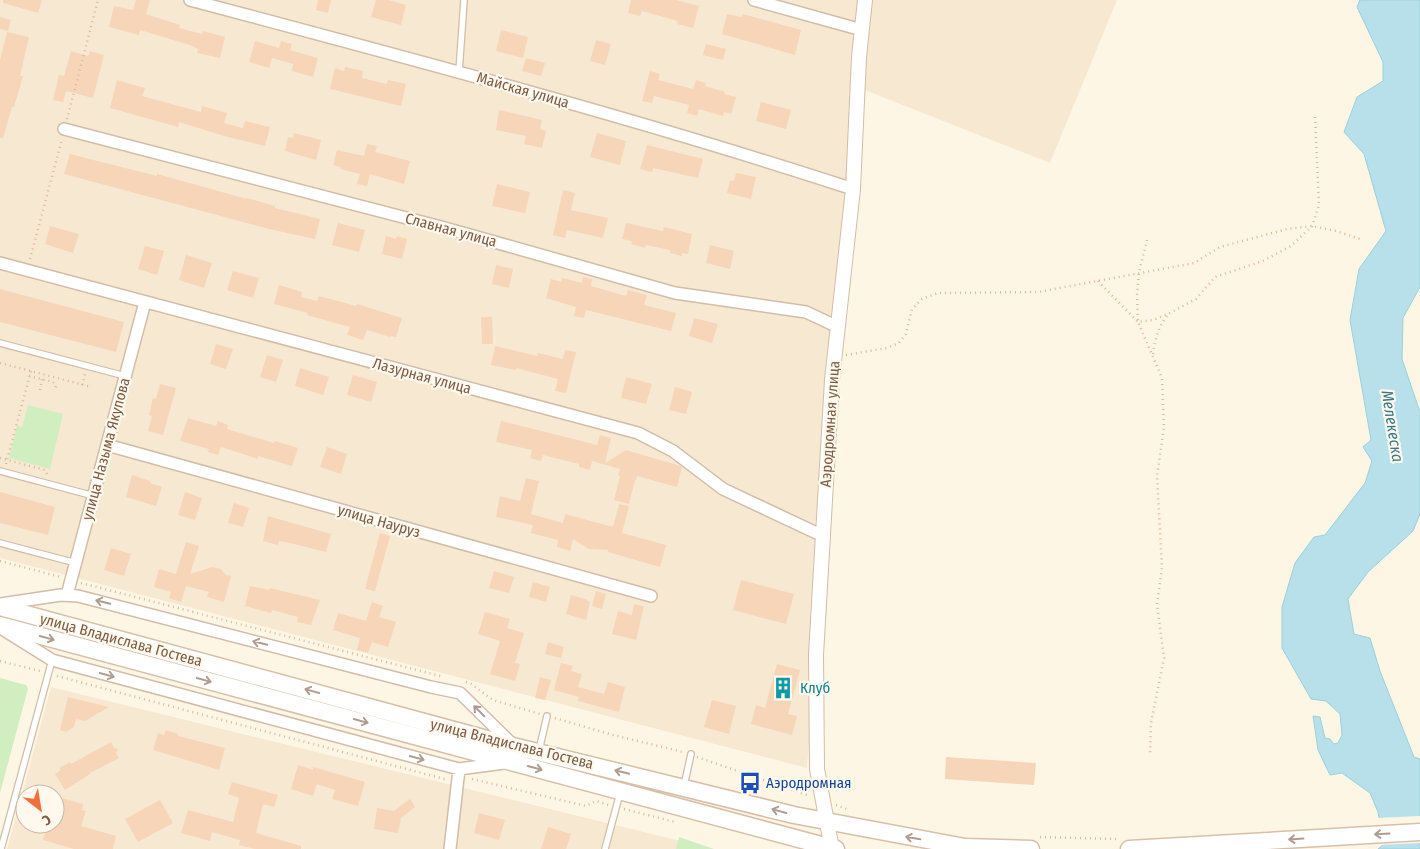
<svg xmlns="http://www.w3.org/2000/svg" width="1420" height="849" font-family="'Fira Sans Condensed',sans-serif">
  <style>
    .residential { fill: #f7e8d2; fill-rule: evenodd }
    .green { fill: #d1eec1 }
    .water { fill: #b7e0ea; stroke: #9cd0dd }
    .pier { fill: #fef6e4 }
    .building { fill: #f7d5b9 }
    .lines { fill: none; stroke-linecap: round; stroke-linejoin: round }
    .service-casing { stroke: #d1bda9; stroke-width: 8 }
    .minor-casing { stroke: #d1bda9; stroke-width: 14 }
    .tertiary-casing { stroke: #d1bda9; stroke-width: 16 }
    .secondary-casing { stroke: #d7c0a9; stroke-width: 19 }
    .path { stroke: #dcb89c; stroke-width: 2.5; stroke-dasharray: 1 4; stroke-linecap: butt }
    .service { stroke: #fff; stroke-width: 5.5 }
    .minor { stroke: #fff; stroke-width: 11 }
    .tertiary { stroke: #fff; stroke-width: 14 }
    .secondary { stroke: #fff; stroke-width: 16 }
    .oneway { stroke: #af9d91 }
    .labels { text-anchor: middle; stroke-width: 4.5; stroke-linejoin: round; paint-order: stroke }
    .street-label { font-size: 15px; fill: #7a5c47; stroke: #fff9ed }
    .culture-label { font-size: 15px; fill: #0d838f; stroke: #fff9ed; text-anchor: start }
    .transit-label { font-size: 15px; fill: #164399; stroke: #fff9ed; text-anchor: start }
    .water-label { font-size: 16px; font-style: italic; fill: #3b7888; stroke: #fff9ed }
  </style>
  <rect width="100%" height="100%" fill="#fef6e4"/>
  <path class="residential" d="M0,0H1117L1050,163L857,87L807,768L0,558Z
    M51,687L713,849H7ZM25,794H55V824H25Z"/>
  <path class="green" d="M28,405L63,414L50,469L9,458L17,426L22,427Z
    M0,678L26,685L28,689L0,793Z
    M679,837L714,849H676Z"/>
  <path class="water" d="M1360,0H1420V287L1403,318L1402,359L1420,412V514L1413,531L1368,572L1348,599L1354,634L1370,638L1380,671L1414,757L1420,759V849H1378L1384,844L1378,812L1370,793L1342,773L1330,775L1318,750L1313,716L1320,717L1325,738L1330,739L1334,744L1338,743L1342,735L1340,714L1326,701L1311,699L1282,648V607L1295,563L1314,537L1325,535L1365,483L1372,461L1363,447L1371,440L1350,320L1359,269L1386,231L1364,154L1344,132L1357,97L1383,81V62L1357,7Z"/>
  <path class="pier" d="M1420,816V843L1379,845L1381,843L1376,818Z"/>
  <path class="building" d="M3,0H42L38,13L3,3Z
    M136,0H150L146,14L180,25L179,28L202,34L203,31L225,37L220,58L197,53L198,49L190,45L140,30L139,35L109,27L114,6L133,10Z
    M318,0H331L328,13L316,10Z
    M376,0H388L406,5L401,25L371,17Z
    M631,0H676L699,6L693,28L677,24L678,21L642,11L640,16L628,13Z
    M727,14L742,17L743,14L801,30L795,55L722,34Z
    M0,17L11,20L8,31L0,29Z
    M501,30L528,37L523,58L496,51Z
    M7,32L29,37L20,76H23L14,107H12L3,138H0V60Z
    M596,40L611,44L605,65L590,61Z
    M255,41L279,48L281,41L292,44L290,50L318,58L313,77L292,71L293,64L272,58L269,68L249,62Z
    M706,44L726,49L723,60L703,55Z
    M71,51L88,56L90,51L104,55L93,98L66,91L63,102L53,100L59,75L64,76Z
    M526,58L545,63L541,76L522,71Z
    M345,67L363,71L362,78L386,84L388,80L406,84L401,106L330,89L335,68L344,71Z
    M650,71L660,74L658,80L693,89L696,80L706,83L705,86L725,92L724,94L736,97L731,114L724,112L723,116L699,109L697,116L687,113L689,105L654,96L652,103L642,101Z
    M117,80L145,88L142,96L201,112L202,106L227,113L224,123L243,128L245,121L270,127L265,146L224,136L179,122L178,127L110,108Z
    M761,102L791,110L786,129L756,121Z
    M499,110L542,120L540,129L546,131L542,148L524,144L526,136L496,130Z
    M294,133L321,140L316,160L285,151L288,137L293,138Z
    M597,133L626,141L620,165L590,157Z
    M367,144L377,146L375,152L410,161L404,184L370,174L367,186L357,184L360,174L340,169L341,167L333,165L337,150L364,156Z
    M647,145L703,159L698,178L653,168L652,172L640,169Z
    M70,154L157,176V174L247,199V198L275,206V208L320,219L315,239L269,229L64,174Z
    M736,173L756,177L751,199L727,193L730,180L734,181Z
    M497,184L530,192L525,213L492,206Z
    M563,190L575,193L571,210L608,218L603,238L567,230L565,238L553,235Z
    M338,223L365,230L359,252L332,245Z
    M626,223L663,231L664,227L692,234L688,254L682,253V256L670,253V250L646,245L645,248L631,244L632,241L622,239Z
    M50,226L79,234L73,253L45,244Z
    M386,236L396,239L397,236L407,239L402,259L382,254Z
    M710,245L734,251L730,269L706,263Z
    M145,246L164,251L157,275L138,269Z
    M186,255L212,263L204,288L179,280Z
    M496,265L513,269L509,288L492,284Z
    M233,271L259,278L253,298L227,290Z
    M583,277L592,279L591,286L626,296L628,290L647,295L644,305L676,313L671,331L586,310L584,318L574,316L576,307L546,298L551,279L561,282L562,278L582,283Z
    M279,285L302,292L301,297L317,301L319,296L356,306L357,304L402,318L396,337L391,336L390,337L367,330L363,340L347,335L350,327L307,315L308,313L274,304Z
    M0,289L124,322L116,352L0,322Z
    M481,317H492L493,344H482Z
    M694,318L718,324L712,343L689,336Z
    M216,344L233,349L226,369L210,364Z
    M495,346L537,356L538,353L563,359L565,350L576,352L566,393L555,391L558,379L516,368V370L491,365Z
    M267,355L283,360L276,382L260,377Z
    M300,368L329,377L323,395L295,386Z
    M353,375L377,382L371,402L347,395Z
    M626,377L652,384L646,404L621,398Z
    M160,384L176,388L163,435L148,431L152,416L149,415L153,398L156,399Z
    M675,387L692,392L686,414L669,410Z
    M188,418L216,426L218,421L228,425L227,429L274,443L275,441L298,448L292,466L258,456V459L221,447L218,455L208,452L209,449L180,441Z
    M501,421L597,445L600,435L611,438L605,463L626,450L680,466L682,467L677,487L637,476L636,480H635L629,504L614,500L620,476L618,475L620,469L592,461L590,470L579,467V464L543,455L541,461L530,458L532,450L496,442Z
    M327,447L347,454L341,474L320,467Z
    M132,475L150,481V483L162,487L156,506L126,497Z
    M526,478L539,481L531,514L563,523L565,514L613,527L619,504L629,506L622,533L666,545L660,567L608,552V550L589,549L573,539L570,551L557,547L558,540L531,533L533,525L496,517L500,496L520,501Z
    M0,492L55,507L48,535L0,523Z
    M185,492L202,498L195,520L178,515Z
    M234,503L249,508L243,527L228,523Z
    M268,516L331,534L326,552L290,543L279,541L278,545L263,541Z
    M380,533L390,536L375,591L365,589Z
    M186,542L199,546L190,574L212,567L221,569L226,575L231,576L224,602L207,597L209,592L186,586L181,602L169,598L171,592L154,587L159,569L176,574Z
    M111,548L131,554L124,576L104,570Z
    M494,571L514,577L509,593L489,588Z
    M741,580L794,594L786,624L733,610Z
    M533,582L550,587L546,602L529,597Z
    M250,586L269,590L270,588L320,600L311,625L297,622L298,617L272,610L271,613L245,606Z
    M596,591L606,594L602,609L592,606Z
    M571,595L585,599L590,602L586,620L566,614Z
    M372,602L383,606L379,617L396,622L388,647L372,642L368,653L357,650L360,638L333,630L338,613L366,621Z
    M634,604L644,606L636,640L612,634L618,611L632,615Z
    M485,612L510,619L507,628L524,633L515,663L520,664L515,681L490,674L500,641L478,634Z
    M548,642L564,647L561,658L545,654Z
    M561,663L573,666L571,671L582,674L578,687L604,694L608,682L625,687L619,712L578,701L579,697L554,690Z
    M777,664L800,670L788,714L797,716L792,735L751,724L756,705L765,708Z
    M540,677L551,680L545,700L535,698Z
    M68,697L109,707L85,721L76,719L74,727L66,732L60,730Z
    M712,700L736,706L729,734L704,727Z
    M166,730L178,734V736L225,748L219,770L153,750L158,733L164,735Z
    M111,742L114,748L118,749L116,753L119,758L90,773V774L65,790L55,774L61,770L59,768L70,762L71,764Z
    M946,757L1036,763L1034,785L945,779Z
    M298,765L313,770V767L365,782L358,806L332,799L335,790L317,784L313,796L291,789Z
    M232,782L278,795L274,807L263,804L256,833L301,846V849H255L239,845L240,840L212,832L210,841L181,833L188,810L233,822L239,798L228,794Z
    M55,796L83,804L82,810L86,811L81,826L116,836L113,849H74L43,840L48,824H55Z
    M410,799L415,807L401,818L398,833L374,829L377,808L394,811Z
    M160,800L173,823L138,842L125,819Z
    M479,813L505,820L499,840L474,833Z
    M548,827L571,834L566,849H541Z"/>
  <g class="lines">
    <g class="service-casing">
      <path id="service" d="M459,72L464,0
        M0,343L125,376
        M0,471L94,496
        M0,543L76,563
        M539,750L547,716
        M684,786L691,754
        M1,849L52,660
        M605,849L620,793"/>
    </g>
    <g class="minor-casing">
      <path id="minor" d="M190,0C412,59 635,118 853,189
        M754,0L862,30
        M64,129L445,228L675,293L806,312L838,327
        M0,263L638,433L673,451L723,489L823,536
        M107,445L651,596
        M67,595L145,302
        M0,604L61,595L78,596L431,687L460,693L512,744
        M4,630L52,660L459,769L504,763
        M450,849L459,769"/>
    </g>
    <g class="tertiary-casing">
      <path id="tertiary" d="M832,849L817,769L816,655L832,380L853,189L859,57L865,0"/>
    </g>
    <g class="secondary-casing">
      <path id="secondary" d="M0,607L513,746L794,815L965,847L1031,849
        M0,625L836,849
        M1129,849L1420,832"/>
    </g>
    <path class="path" d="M67,119L98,0
      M1147,240L1139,272L1137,295L1138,322L1162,378L1164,427L1157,476L1162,567L1157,604L1164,658L1151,723L1150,754
      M30,259L62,139
      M1098,281L1138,322L1153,320L1168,314L1196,299L1215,277L1263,261L1291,246L1312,226L1319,205L1315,117
      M1153,354C1155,339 1158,328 1167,316
      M846,355L887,348L899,343L906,334L912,309L922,299L938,293L1038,292L1194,263L1220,247L1287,229L1312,226L1336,231L1363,240
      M0,363L92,387
      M29,376L53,382L56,386L54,391
      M82,385L85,374
      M40,390L42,379
      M0,458L45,470L47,474
      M6,464L31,371
      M0,561L61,577
      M81,583L444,677
      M0,661L40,671
      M57,676L448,780
      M466,682L471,684L493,700L540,714
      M555,718L613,735L683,752
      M697,757L810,796
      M472,779L586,806L596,801L609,805
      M836,805L849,810
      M624,809L675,822
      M1040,837L1119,839"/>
    <use href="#service" class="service"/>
    <use href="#minor" class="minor"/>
    <use href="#tertiary" class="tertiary"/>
    <use href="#secondary" class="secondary"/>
  </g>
  <defs><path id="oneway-shaft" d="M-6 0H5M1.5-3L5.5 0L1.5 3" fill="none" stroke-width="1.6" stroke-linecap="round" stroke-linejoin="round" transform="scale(1.25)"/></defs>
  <g class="oneway">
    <use href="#oneway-shaft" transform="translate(103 602) rotate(-166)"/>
    <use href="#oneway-shaft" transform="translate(47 638) rotate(15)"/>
    <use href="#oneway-shaft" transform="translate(260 643) rotate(-166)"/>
    <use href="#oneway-shaft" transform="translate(107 675) rotate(15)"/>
    <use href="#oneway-shaft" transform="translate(204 680) rotate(15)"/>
    <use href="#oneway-shaft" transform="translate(312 691) rotate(-165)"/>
    <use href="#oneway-shaft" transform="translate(479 711) rotate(-135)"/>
    <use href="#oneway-shaft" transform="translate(361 721) rotate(15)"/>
    <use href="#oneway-shaft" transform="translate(417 758) rotate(15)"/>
    <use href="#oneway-shaft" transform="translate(535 768) rotate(15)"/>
    <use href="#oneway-shaft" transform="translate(622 772) rotate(-166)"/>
    <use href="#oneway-shaft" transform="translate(779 811) rotate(-165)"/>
    <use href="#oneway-shaft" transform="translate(1382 834) rotate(177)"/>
    <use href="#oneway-shaft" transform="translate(913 838) rotate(-170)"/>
    <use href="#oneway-shaft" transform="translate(1296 839) rotate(176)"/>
  </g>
  <defs>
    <g id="building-bare" transform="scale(1.725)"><path d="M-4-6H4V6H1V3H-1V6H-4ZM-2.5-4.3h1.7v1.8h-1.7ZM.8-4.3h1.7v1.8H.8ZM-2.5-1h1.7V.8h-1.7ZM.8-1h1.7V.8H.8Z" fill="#0f9aa8" stroke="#fff9ed" stroke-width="2.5" paint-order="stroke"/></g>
    <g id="bus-bare" transform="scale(1.725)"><path d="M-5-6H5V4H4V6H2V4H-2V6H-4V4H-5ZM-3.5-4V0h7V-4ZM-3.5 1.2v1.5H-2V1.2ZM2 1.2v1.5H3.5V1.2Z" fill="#1a4fb4" stroke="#fff9ed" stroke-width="2.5" paint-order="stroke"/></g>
  </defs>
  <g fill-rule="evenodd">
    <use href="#building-bare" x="783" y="688"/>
    <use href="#bus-bare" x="750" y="783"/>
  </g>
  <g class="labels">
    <g class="street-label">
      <text transform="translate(523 90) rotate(16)" y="5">Майская улица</text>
      <text transform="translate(451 230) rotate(15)" y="5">Славная улица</text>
      <text transform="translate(422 376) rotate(15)" y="5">Лазурная улица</text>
      <text transform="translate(830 424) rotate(-86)" y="5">Аэродромная улица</text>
      <text transform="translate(106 449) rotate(-75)" y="5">улица Назыма Якупова</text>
      <text transform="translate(379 521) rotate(16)" y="5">улица Науруз</text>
      <text transform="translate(121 640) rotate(15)" y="5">улица Владислава Гостева</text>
      <text transform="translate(512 744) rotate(14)" y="5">улица Владислава Гостева</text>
    </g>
    <g class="culture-label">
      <text x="800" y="693">Клуб</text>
    </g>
    <g class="transit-label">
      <text x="766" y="788">Аэродромная</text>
    </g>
    <g class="water-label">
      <text transform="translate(1393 426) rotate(81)" y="6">Мелекеска</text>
    </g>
  </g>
  <g transform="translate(40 809) rotate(149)"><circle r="24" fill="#fff9ed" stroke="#cabaab"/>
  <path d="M0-4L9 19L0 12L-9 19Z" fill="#f46f3e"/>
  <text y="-8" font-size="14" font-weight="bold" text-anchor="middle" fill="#7a5c47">С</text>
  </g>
</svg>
